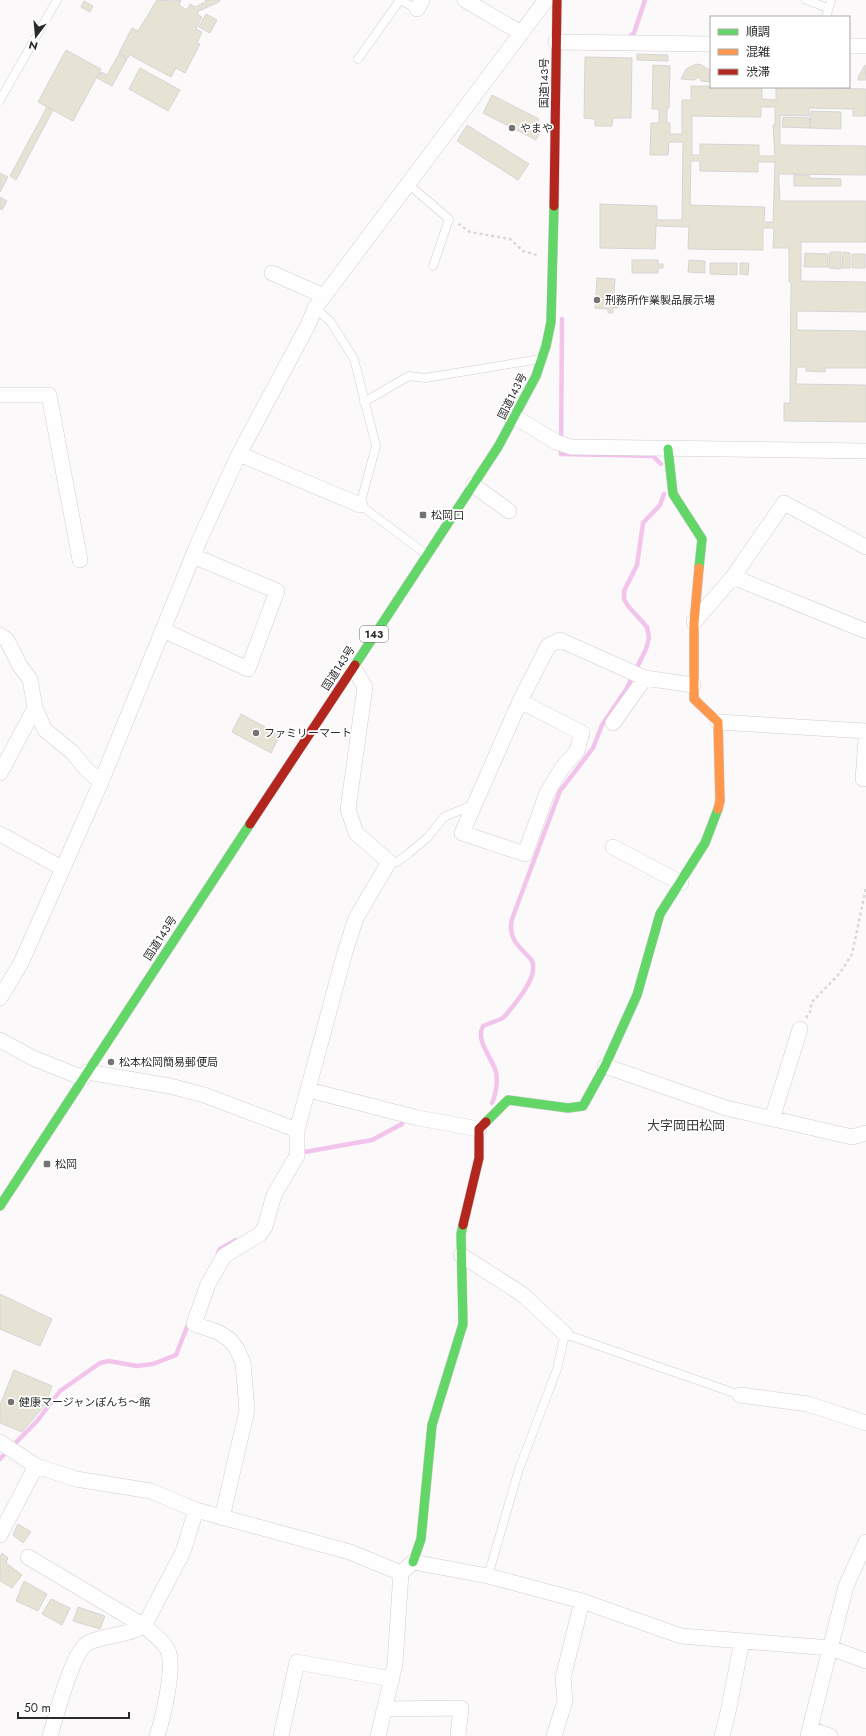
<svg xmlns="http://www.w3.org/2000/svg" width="866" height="1736" font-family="Jost,'Noto Sans JP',sans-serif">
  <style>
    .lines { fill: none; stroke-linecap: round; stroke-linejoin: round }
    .stream { stroke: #f2c4ec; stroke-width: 4.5 }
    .building { fill: #e6e3d4; stroke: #d6d5d5; fill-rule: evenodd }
    .lane-casing { stroke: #d0cecf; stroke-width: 9 }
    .street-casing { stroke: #d0cecf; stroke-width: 16 }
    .fast-casing { stroke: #d0cecf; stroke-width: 10 }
    .slow-casing { stroke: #d0cecf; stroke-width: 10 }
    .jam-casing { stroke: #d0cecf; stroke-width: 10 }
    .path { stroke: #d9d8d8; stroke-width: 2.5; stroke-dasharray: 3 3; stroke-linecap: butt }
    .lane { stroke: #fffefe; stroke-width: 8 }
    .street { stroke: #fffefe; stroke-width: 15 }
    .fast { stroke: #63d668; stroke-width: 9 }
    .slow { stroke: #ff974d; stroke-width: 9 }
    .jam { stroke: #b3261e; stroke-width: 9 }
    .poi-dot { fill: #757374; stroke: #fff; stroke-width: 1.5 }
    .labels { text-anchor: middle; stroke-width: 3.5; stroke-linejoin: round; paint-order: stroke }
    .shield { fill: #fff; stroke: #6b6b6b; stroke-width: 1 }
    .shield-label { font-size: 10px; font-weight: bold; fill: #2c2b2c }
    .street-label { font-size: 11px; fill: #2c2b2c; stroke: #fff }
    .poi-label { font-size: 11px; fill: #2c2b2c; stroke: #fff; text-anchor: start }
    .quarter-label { font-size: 13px; fill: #3e3b3e; stroke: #fff }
  </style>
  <rect width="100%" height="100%" fill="#fcf9fb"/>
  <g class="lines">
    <path class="stream" d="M628,38L634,33L645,0
      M562,319L561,454L653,456L661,464
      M492,1103C496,1093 498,1082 496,1072C492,1057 475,1041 483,1026L501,1019L505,1016C514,1005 539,977 532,961C531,959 528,956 526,954C515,943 508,935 512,919L560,791L593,748L602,725L627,688L646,649L649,638L647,627L628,606L624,599V591L637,565L643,523L660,505L664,494
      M299,1153L372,1140L402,1124
      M218,1253L220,1249L236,1240
      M0,1459L37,1421L60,1391L100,1363L109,1361L137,1366L153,1364L176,1355L189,1322"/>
  </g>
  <path class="building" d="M157,0L173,1L181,0L179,5L187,10L190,4L195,7L207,1L205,0H220L219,2L199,11L197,14L202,17L196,29L202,32L197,43L200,44L185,73L176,68L171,77L130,55L128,58L119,53L132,28L138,31Z
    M84,1L93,6L90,12L81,7Z
    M206,14L217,20L210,33L199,27Z
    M66,50L101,69L73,121L38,102Z
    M119,54L127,59L112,86L97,78L101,72L107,75Z
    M637,54L668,55V61L637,60Z
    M585,57L632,58L631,118H613L612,126H595V119L584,118Z
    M696,64L702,65L711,71V82L701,81L699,77L694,80L681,79L686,69Z
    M653,65L670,66L669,108H667V123H670V134H682V100H691V86L762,87V99L776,100V87L866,89V116H853V109L809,108V116L780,115V145L866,146V175L779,174V183L780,201H866V242H801V281L866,282V312L797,311V330L866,331V368H825V372L806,371V367H797L796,384L866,385V422L784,421V403H790L791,282H789V248H773L774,228H763V250L688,249L689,227L656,226L655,249L600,248V204L657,206V220H682L683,142H669L668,155H650L651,123H659V109H652ZM761,107H775V125H773L775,156H759V145L700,144V155H692V116L761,117ZM691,161H700V171L758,172V162H775L773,222H764L765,207L690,205Z
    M865,65L866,80H858L859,75Z
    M140,68L180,90L168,111L129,89Z
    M492,95L539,119L535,129L540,132L536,140L483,113Z
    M47,107L53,110L16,180L10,176Z
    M811,111L841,112V129L810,128Z
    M783,117L810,118V128L782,127Z
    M467,125L529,164L518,180L457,141Z
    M0,173L8,177L0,192Z
    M794,175H809V178L841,179V186H794Z
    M0,197L7,201L2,210L0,209Z
    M830,252H841V269L829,268Z
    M843,252L850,253V268H842Z
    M805,253L828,254V267H804Z
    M852,254H865V268H852Z
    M632,260H658V264H663V268H658V273H632Z
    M689,260L705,261V273L688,272Z
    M710,263H737V275L710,274Z
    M740,263H749L748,275L740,274Z
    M597,278L615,279L614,294H618V308H613V313H608V309L595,308Z
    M241,714L280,735L271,753L232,732Z
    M0,1294L52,1319L40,1346L0,1329Z
    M14,1370L52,1386L46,1404L22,1432L0,1423V1405Z
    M18,1524L31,1532L23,1543L13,1535Z
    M2,1553L8,1558L6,1563L22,1575L12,1588L0,1581V1557Z
    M24,1581L47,1594L38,1611L16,1601Z
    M51,1599L70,1608L62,1625L42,1614Z
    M78,1607L105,1616L100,1629L73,1621Z"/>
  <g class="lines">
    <g class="lane-casing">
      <path id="lane" d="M400,0L417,9
        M806,0L828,8
        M826,17L831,0
        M358,59L400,0
        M0,100L57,0
        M408,184L449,219L433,266
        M315,308L330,321L354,359L376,446L360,505L426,554
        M364,402L409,376L425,378L540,359
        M389,862H397L409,853L428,837L444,817L475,804
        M488,1576L519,1469L557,1369L565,1334L740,1395"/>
    </g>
    <g class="street-casing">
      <path id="street" d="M465,0L521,33
        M417,9L422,0
        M556,42L711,44
        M849,46H866
        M272,273L324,296
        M0,395H49L80,560
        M515,417L556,442L571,447L866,451
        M239,454L360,505
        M473,485L509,511
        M733,577L784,503L866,547
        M694,622L733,577L866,631
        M163,630L248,669L277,591L193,556
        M0,635L7,640L20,666L30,679L35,708L45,730L72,752L86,769L101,782
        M520,701L582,733L577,751L562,768L547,793L525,854L462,833L520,701L548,646L560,640L645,678L693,685
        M718,722L866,731
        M613,723L645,678
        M0,773L35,708
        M863,779L866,741
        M0,834L62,868
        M613,847L681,883
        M0,998L21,963L101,782L199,541L239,454L308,325L315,308L546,0
        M0,1040L33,1058L83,1078
        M605,1066L726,1108L852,1137L866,1133
        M87,1072L170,1086L204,1095L297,1130
        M309,1090L418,1118L479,1129
        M772,1119L800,1029
        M461,1255L522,1294L565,1334
        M740,1395L808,1404L866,1423
        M0,1442L36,1466L76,1479L151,1491L196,1510L350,1552L401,1573
        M222,1518L247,1410L243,1363L237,1349L230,1340L218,1332L194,1324L208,1284L224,1256L260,1234L265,1227L274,1195L297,1156V1130L345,952L356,918L389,862L356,833L348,809L365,687L353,667
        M0,1535L36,1466
        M28,1557L144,1626C125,1637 104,1634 88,1643C72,1651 56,1717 50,1736
        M385,1709L461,1708L458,1736
        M810,1729L830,1736
        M157,1736C163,1718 174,1671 169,1653C165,1642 152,1633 144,1626L183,1552L196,1510
        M281,1736L297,1662L392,1679
        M378,1736L395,1664L401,1573L413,1562L488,1576L582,1601L681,1636L831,1648L866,1661
        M554,1736L565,1701L563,1678L582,1601
        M722,1736L727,1717L742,1641
        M808,1736L846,1586L866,1542"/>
    </g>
    <g class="fast-casing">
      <path id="fast" d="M668,449L673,494L702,539L699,568
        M355,665L498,447L536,376L546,346L551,322L554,206
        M486,1122L508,1100L568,1108L583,1106L605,1066L637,995L660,914L705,843L718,809
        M0,1206L250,824
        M413,1562L421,1539L432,1425L463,1324L461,1234L463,1225"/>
    </g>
    <g class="slow-casing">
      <path id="slow" d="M699,568L694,623V699L718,722L720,801L718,809"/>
    </g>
    <g class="jam-casing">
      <path id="jam" d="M554,206L557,0
        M250,824L355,665
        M463,1225L479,1158V1129L486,1122"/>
    </g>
    <path class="path" d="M458,224L470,232L510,239L523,251L537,255
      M806,1018L811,1010V1003L840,973L852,954L866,888"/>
    <use href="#lane" class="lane"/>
    <use href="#street" class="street"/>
    <use href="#fast" class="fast"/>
    <use href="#slow" class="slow"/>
    <use href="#jam" class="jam"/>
  </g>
  <g class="poi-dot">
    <circle cx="512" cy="128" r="4"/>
    <circle cx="597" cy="300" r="4"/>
    <rect x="419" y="511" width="8" height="8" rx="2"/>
    <circle cx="256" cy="733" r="4"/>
    <circle cx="111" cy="1062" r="4"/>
    <rect x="43" y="1160" width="8" height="8" rx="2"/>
    <circle cx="11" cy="1402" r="4"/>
  </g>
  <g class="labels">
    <rect class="shield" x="360" y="626" width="28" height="16" rx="3"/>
    <g class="shield-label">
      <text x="374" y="638">143</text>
    </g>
    <g class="street-label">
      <text transform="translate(544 83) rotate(-90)" y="4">国道143号</text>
      <text transform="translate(512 396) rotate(-63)" y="4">国道143号</text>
      <text transform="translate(338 668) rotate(-57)" y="4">国道143号</text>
      <text transform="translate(160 938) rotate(-57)" y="4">国道143号</text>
    </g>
    <g class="poi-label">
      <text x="520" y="132">やまや</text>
      <text x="605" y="304">刑務所作業製品展示場</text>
      <text x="431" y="519">松岡口</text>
      <text x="264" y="737">ファミリーマート</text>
      <text x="119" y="1066">松本松岡簡易郵便局</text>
      <text x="55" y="1168">松岡</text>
      <text x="19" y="1406">健康マージャンぽんち～館</text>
    </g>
    <g class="quarter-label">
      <text x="686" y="1130">大字岡田松岡</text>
    </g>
  </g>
  <rect x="710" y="16" width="140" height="72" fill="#ffffff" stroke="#abaaab"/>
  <rect x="718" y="29" width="20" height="6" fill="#63d668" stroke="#abaaab"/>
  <text x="746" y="36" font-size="12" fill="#2c2b2c">順調</text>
  <rect x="718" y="49" width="20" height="6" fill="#ff974d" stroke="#abaaab"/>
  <text x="746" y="56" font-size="12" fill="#2c2b2c">混雑</text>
  <rect x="718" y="69" width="20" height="6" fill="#b3261e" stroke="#abaaab"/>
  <text x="746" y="76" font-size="12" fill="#2c2b2c">渋滞</text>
  <g transform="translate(36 36) rotate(196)" stroke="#ffffff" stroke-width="3" paint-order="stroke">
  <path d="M0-3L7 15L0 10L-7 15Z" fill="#2c2b2c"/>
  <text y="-6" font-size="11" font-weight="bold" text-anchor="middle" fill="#2c2b2c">N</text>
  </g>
  <path d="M18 1712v6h111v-6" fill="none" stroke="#2c2b2c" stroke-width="2"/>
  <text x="24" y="1712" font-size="12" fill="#2c2b2c" stroke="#ffffff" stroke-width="3" paint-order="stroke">50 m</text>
</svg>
